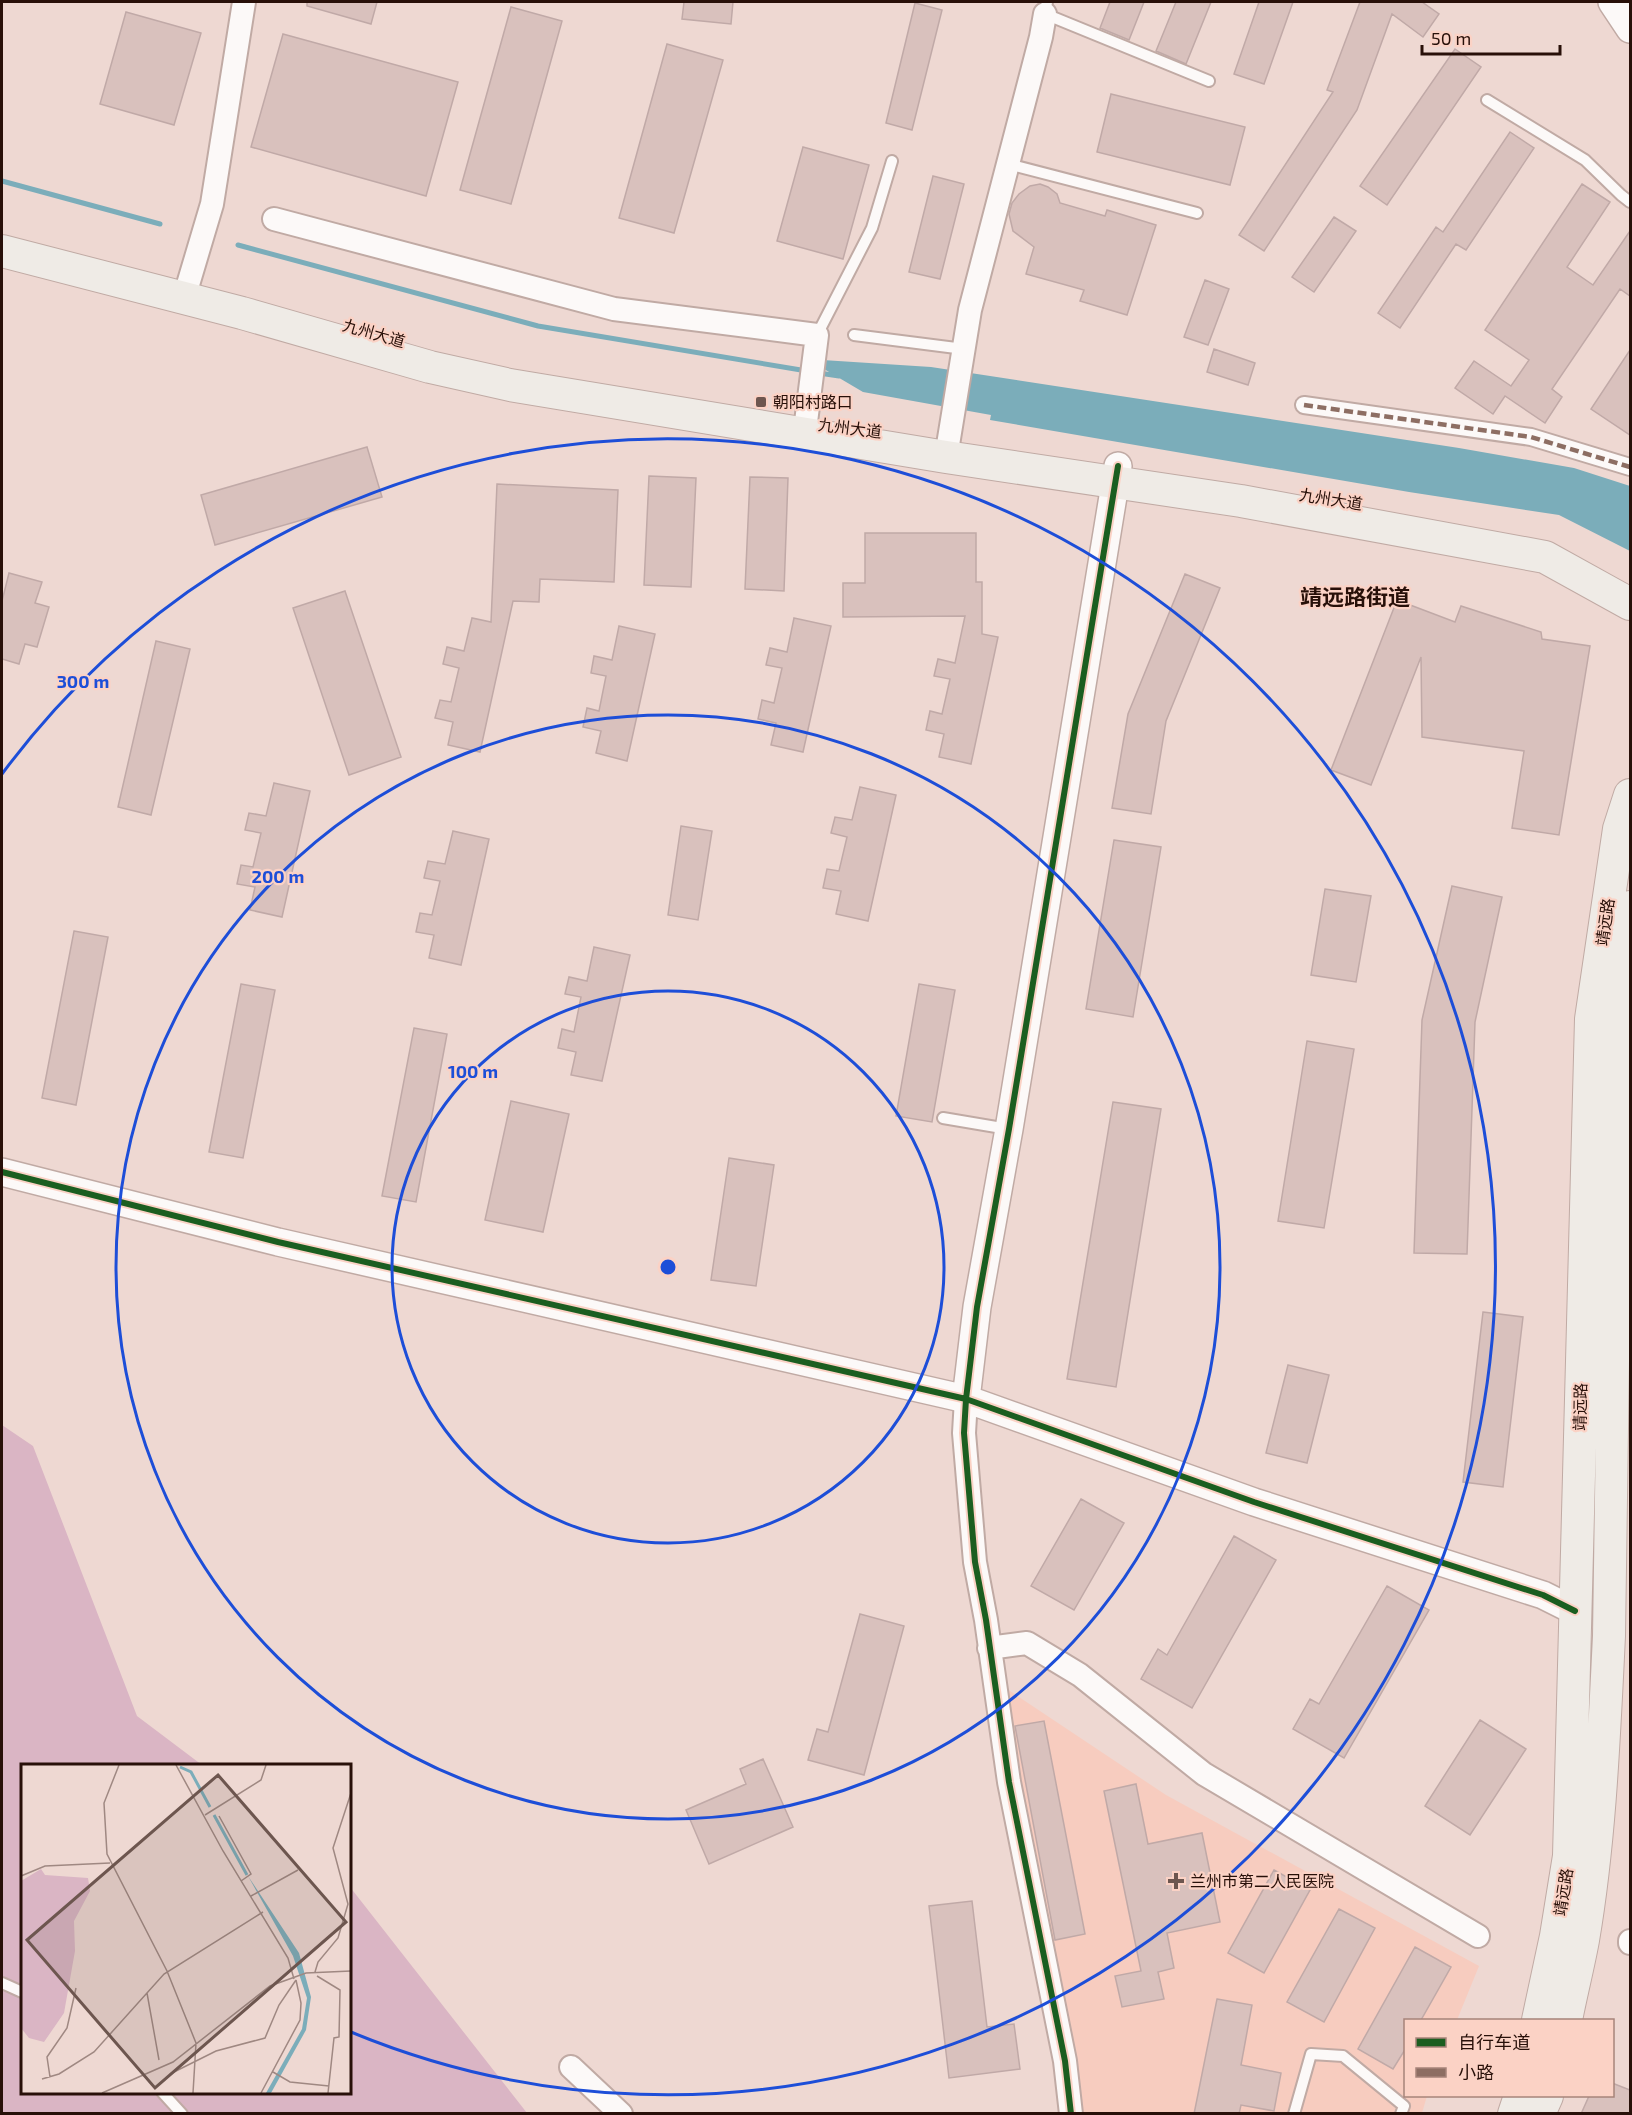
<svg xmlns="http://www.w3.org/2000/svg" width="1632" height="2115" font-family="'Exo 2','Noto Sans SC',sans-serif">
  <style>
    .built { fill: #f7ccbf }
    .green { fill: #dab5c4 }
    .water { fill: #7badba }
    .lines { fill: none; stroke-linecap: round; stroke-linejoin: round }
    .stream { stroke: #7badba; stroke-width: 5 }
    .building { fill: #d9c1bd; stroke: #c0a9a7; stroke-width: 1.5 }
    .service-casing { stroke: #c0aaa4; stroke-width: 14 }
    .pedestrian-casing { stroke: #c0aaa4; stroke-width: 20 }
    .minor-casing { stroke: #c0aaa4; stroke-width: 26 }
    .tertiary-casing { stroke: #c0aaa4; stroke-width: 30 }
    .secondary-casing { stroke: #c0aaa4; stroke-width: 34 }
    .service { stroke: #fcf9f8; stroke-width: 10 }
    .pedestrian { stroke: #fcf9f8; stroke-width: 16 }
    .minor { stroke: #fcf9f8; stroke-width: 22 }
    .tertiary { stroke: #fcf9f8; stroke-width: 27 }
    .secondary { stroke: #efebe6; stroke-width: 32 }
    .quiet { stroke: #8d6e63; stroke-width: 4.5; stroke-dasharray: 9 4.5; stroke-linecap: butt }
    .cycleway-casing { stroke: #fbd2c5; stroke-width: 10 }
    .cycleway { stroke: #1b5e20; stroke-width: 6 }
    .ring { fill: none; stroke: #1d4ed8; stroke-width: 3 }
    .poi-dot { fill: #6d564f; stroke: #fbd2c5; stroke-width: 2 }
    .labels { text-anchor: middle; stroke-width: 4.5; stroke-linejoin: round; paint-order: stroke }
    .street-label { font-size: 16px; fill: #281009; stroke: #fbd2c5 }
    .poi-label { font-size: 16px; fill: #281009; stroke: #fbd2c5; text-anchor: start }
    .district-label { font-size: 22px; font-weight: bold; fill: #281009; stroke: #fbd2c5 }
    .inset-river { fill: none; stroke: #7badba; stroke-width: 3 }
    .inset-road { fill: none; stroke: #9f8882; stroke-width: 1.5 }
    .view { fill: #6d564f; fill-opacity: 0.15; stroke: #6d564f; stroke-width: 3 }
    .inset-edge { fill: none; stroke: #281009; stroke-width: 3 }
    .centre { fill: #1d4ed8; stroke: #fbd2c5; stroke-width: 3 }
    .ring-label { font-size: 18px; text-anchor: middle; font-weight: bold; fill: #1d4ed8; stroke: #fbd2c5; stroke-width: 4.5; stroke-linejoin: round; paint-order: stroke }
  </style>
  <rect width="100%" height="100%" fill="#eed8d2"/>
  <path class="built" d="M1001,1685L1166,1795L1479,1966L1457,2020H1406V2096H1427L1422,2113H1064Z"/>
  <path class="green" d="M2,1425L33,1446L137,1716L202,1765L22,1766V2092H350V1887L527,2113H2Z"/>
  <path class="water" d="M807,359L931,367L1459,448L1574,468L1630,486V551L1559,515L1409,492L990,420L991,415L863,392Z"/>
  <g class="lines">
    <path class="stream" d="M2,181L160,224
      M238,245L538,326L807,371
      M819,373L839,376"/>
  </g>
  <path class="building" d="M307,2H377L371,24L307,6Z
    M684,2H733L731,24L682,19Z
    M1110,2H1144L1129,40L1100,28Z
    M1176,2H1211L1186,64L1156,51Z
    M1259,2H1293L1264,84L1234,74Z
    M1360,2H1422L1439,14L1423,37L1392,14L1357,110L1264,251L1239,235L1333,92L1327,90Z
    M915,3L942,10L912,130L886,123Z
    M511,7L562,21L511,204L460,190Z
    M126,12L201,33L174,125L100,104Z
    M283,34L458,82L426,196L251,147Z
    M667,44L723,60L674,233L619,218Z
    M1455,49L1481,67L1387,205L1360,186Z
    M1111,94L1245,127L1230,185L1097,152Z
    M1510,132L1534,148L1466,250L1456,244L1400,328L1378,313L1436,227L1443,232Z
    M803,147L869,165L843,259L777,241Z
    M933,176L964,184L940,279L909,272Z
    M1040,184L1048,187L1057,194L1060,203L1105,216L1107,210L1156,225L1127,315L1080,301L1084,290L1026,274L1034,247L1013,231L1009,214L1012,203L1019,194L1030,186Z
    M1582,184L1610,202L1567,267L1593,285L1630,231V296L1620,289L1552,389L1562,397L1545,423L1505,396L1493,414L1455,388L1474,361L1511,386L1529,360L1485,330Z
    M1334,217L1356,231L1314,292L1292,277Z
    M1205,280L1229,289L1208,345L1184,337Z
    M1214,349L1255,363L1248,385L1207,372Z
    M1630,350V435L1591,409Z
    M367,447L382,497L215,545L201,495Z
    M649,476L696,478L691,587L644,585Z
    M750,477L788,478L784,591L745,589Z
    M497,484L618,490L614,582L540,579L539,602L513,601L480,752L448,745L453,722L435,718L440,700L451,702L459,668L443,664L447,647L464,651L472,618L491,622Z
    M865,533H976V582H982V634L998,637L971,764L939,757L944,734L926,730L930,711L942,714L950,679L934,676L938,659L955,663L965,616L843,617V583H865Z
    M9,573L42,582L35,603L49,607L37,647L25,644L19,664L2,659V601Z
    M1185,574L1220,588L1166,721L1151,814L1112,808L1128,714Z
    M345,591L401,757L349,775L293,608Z
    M1397,600L1455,622L1461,606L1541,632L1542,639L1590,646L1559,835L1512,828L1524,751L1422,737L1421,657L1371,785L1331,770Z
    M794,618L831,626L803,752L771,745L776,723L758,719L762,700L774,703L782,668L766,665L770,648L787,652Z
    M619,626L655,634L627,761L596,753L601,731L583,727L587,708L599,711L606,676L591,673L594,656L612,660Z
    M156,641L190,649L151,815L118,807Z
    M274,783L310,791L282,917L250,910L255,887L237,884L241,865L253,867L261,833L245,830L249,813L266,816Z
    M860,787L896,795L868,921L836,914L841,891L823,888L827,869L839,871L847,837L831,833L835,817L852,820Z
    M681,826L712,831L698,920L668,915Z
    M453,831L489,839L461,965L429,958L434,935L416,932L420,913L432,915L440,881L424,878L428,861L445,864Z
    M1114,840L1161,847L1133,1017L1086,1009Z
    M1452,886L1502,897L1475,1022L1467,1254L1414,1253L1422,1020Z
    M1325,889L1371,896L1356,982L1311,975Z
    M74,931L108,937L76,1105L42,1098Z
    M594,947L630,955L602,1081L571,1075L576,1052L558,1048L562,1029L574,1032L581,997L565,994L569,977L587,981Z
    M241,984L275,990L243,1158L209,1152Z
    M919,984L955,990L932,1122L896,1116Z
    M414,1028L447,1034L416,1202L382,1196Z
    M1307,1041L1354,1049L1324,1228L1278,1221Z
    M511,1101L569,1114L543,1232L485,1220Z
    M1113,1102L1161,1109L1116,1387L1067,1379Z
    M729,1158L774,1165L756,1286L711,1280Z
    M1483,1312L1523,1317L1503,1487L1463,1482Z
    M1288,1365L1329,1375L1307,1463L1266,1453Z
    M1081,1499L1124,1523L1074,1610L1031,1586Z
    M1234,1536L1276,1560L1192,1708L1141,1679L1158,1649L1167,1655Z
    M1387,1586L1429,1610L1344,1758L1293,1729L1310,1699L1319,1704Z
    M860,1614L904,1626L864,1775L808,1760L817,1729L828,1732Z
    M1480,1720L1526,1749L1470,1835L1425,1806Z
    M1044,1721L1085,1934L1055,1940L1015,1726Z
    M763,1759L793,1827L709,1864L686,1810L746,1784L740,1769Z
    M1136,1784L1148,1844L1202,1833L1220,1922L1167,1933L1174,1968L1158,1972L1164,1999L1122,2007L1115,1976L1141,1971L1104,1791Z
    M1274,1870L1310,1890L1264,1973L1228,1953Z
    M972,1901L987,2027L1014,2024L1020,2069L949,2078L929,1906Z
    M1339,1909L1375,1928L1324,2022L1287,2002Z
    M1415,1947L1451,1967L1421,2020H1406V2048L1393,2069L1358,2049Z
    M1217,1999L1252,2005L1241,2065L1281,2073L1274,2111L1241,2105L1239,2114H1194Z
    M1612,2083L1630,2090V2114H1581L1589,2096H1612Z"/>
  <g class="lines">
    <g class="service-casing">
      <path id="service" d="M1047,2L1045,14L1209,81
        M1487,100L1585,160L1621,195L1630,202
        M1008,164L1197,213
        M817,335L872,228L892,161
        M854,335L964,349
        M943,1118L1008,1129
        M2,1983L22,1992
        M162,2092L182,2114
        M1294,2114L1311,2054L1343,2056L1404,2106L1401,2114"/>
    </g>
    <g class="pedestrian-casing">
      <path id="pedestrian" d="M1304,405L1531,437L1630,467"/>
    </g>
    <g class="minor-casing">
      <path id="minor" d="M274,219L614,309L817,335L806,422L802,433
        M184,298L212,204L244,2
        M946,457L970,310L1041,37L1045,14
        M966,1399L964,1433L975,1562L986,1620L1009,1782L1065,2061L1071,2114
        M989,1648L1027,1643L1080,1675L1204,1774L1478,1936
        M1630,1943V1941
        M571,2067L621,2114"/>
    </g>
    <g class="tertiary-casing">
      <path id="tertiary" d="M1612,2L1630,29
        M2,1172L278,1242L966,1399L1254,1502L1543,1595L1575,1611
        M966,1399L977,1307L1009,1129L1118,466"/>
    </g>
    <g class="secondary-casing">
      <path id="secondary" d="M2,251L242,313L430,367L510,385L946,457L1241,501L1545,557L1630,604
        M1538,2020L1556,1936L1569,1856L1591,1019L1619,829L1630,795
        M1566,2020C1571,1994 1578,1967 1583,1940C1600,1840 1604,1737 1609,1636L1618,1017L1630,907
        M1514,2114L1520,2096
        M1539,2114L1547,2096"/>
    </g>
    <use href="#service" class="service"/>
    <use href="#pedestrian" class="pedestrian"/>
    <use href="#minor" class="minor"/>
    <use href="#tertiary" class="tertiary"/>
    <use href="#secondary" class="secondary"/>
    <path class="quiet" d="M1304,405L1531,437L1630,467"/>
    <g class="cycleway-casing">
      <path id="cycleway" d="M2,1172L278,1242L966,1399L1254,1502L1543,1595L1575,1611
        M1071,2114L1065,2061L1009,1782L986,1620L975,1562L964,1433L966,1399L977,1307L1009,1129L1118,466"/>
    </g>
    <use href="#cycleway" class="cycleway"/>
  </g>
  <g class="ring">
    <circle cx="668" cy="1267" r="276"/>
    <circle cx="668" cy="1267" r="552"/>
    <path d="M2 774A828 828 0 1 1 351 2032"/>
  </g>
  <g class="poi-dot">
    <rect x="755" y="396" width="12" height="12" rx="3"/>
    <path d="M1173 1872h6v6h6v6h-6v6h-6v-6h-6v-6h6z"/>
  </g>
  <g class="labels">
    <g class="street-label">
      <text transform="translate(374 333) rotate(16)" y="6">九州大道</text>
      <text transform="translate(850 428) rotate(7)" y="6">九州大道</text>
      <text transform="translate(1331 499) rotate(9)" y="6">九州大道</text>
      <text transform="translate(1605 922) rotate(-82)" y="6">靖远路</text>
      <text transform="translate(1580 1407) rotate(-89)" y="6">靖远路</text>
      <text transform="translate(1563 1892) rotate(-81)" y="6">靖远路</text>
    </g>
    <g class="poi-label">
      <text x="773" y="408">朝阳村路口</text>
      <text x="1190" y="1887">兰州市第二人民医院</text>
    </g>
    <g class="district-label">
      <text x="1355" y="605">靖远路街道</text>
    </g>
  </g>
  <g transform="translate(21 1764)">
    <rect width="330" height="330" fill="#eed8d2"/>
    <path d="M20,105L24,111L67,114L69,127L53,157L54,187L43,249L23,278L8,274L0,264V117Z" fill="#dab5c4"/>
    <path d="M227,112L278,189L290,233L285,266L250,329H245L281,265L286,234L272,192Z" fill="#7badba"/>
    <path class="inset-river" d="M159,3L170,8L189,43M193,51L226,111"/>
    <path class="inset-road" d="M98,1L83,39L86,90L146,207L175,279M155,1L202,87L267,194L273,215M184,51L240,16L245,1M198,52L230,110L220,117M0,112L24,102L89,99M230,132L277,106M294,208L297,198L317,174L327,140L312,84L330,29M296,212L319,226L318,273L313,274L307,329M126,229L138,296M0,298V329M252,308L269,318L308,322M149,310L195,287L244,274L258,241L275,216M29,313L26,293L46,264L55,224M21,315L38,310L73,288L143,210L242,148M81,329L152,298L249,222L285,209L330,207M172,329L175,279M240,329L279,256L280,239L275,216"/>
    <path class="view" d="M197,11L325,158L134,324L6,176Z"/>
    <rect width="330" height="330" class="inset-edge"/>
  </g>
  <circle cx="668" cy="1267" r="9" class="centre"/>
  <g class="ring-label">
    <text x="83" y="688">300 m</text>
    <text x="278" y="883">200 m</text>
    <text x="473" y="1078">100 m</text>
  </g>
  <rect width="1632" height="2115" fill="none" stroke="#281009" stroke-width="6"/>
  <rect x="1404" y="2019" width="210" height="78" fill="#fbd2c5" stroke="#a7847a" stroke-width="1.5"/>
  <rect x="1416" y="2038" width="30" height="9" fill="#1b5e20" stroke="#a7847a" stroke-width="1.5"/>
  <text x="1458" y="2049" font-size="18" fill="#281009">自行车道</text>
  <rect x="1416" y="2068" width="30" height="9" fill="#8d6e63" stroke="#a7847a" stroke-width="1.5"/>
  <text x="1458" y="2079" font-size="18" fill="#281009">小路</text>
  <path d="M1422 45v9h138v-9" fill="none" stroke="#281009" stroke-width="3"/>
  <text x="1431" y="45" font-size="18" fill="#281009" stroke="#fbd2c5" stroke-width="4.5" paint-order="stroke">50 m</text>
</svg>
